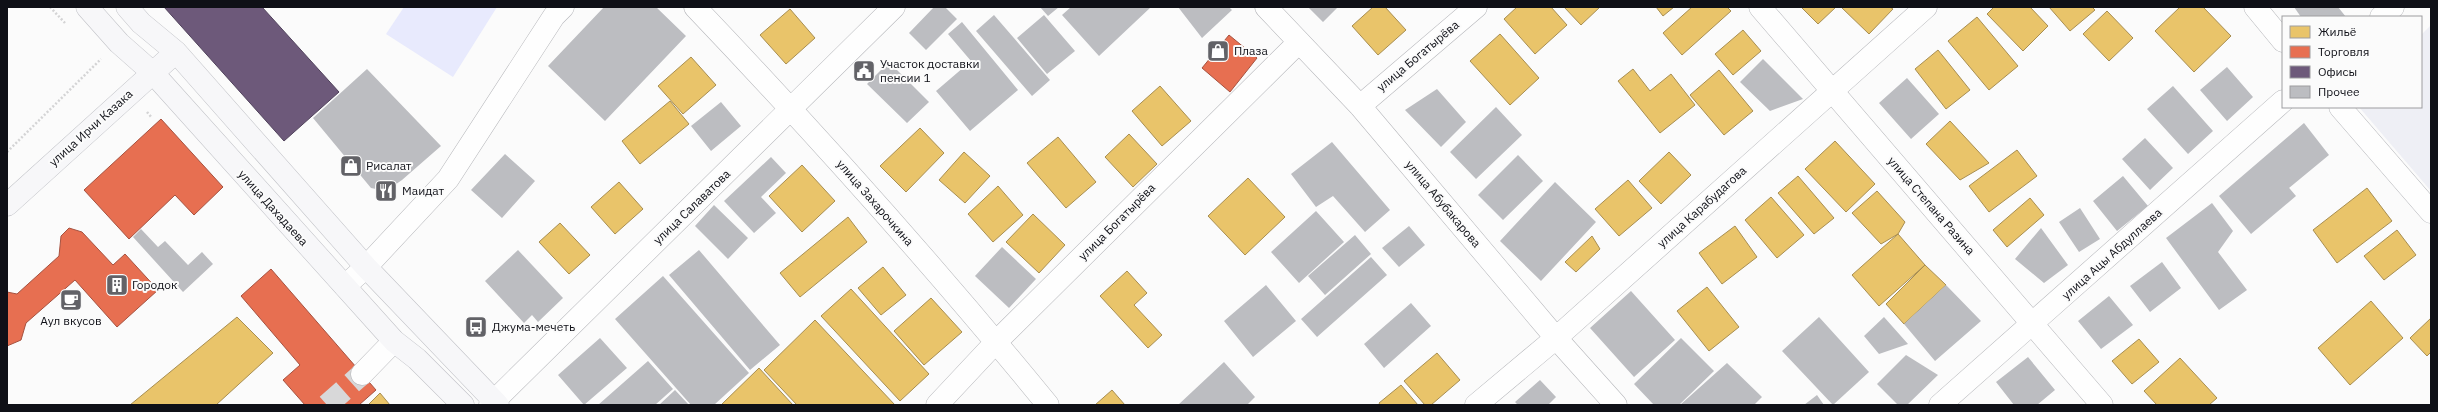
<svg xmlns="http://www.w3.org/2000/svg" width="2438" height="412" font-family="'IBM Plex Sans',sans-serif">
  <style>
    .built { fill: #eeeff5 }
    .green { fill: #e8eafd }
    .homes { fill: #e9c46a; stroke: #a88e51 }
    .shops { fill: #e76f51; stroke: #a65240 }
    .offices { fill: #6d597a; stroke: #51435c }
    .building { fill: #bcbdc1 }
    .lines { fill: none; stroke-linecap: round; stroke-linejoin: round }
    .minor-tunnel { stroke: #d8d8d9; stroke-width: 22; stroke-dasharray: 22 11; stroke-linecap: butt }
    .minor-casing { stroke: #b5b6ba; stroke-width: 23 }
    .major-casing { stroke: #c1c2c7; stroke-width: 23 }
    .path { stroke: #d4d4d5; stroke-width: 2.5; stroke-dasharray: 2 2; stroke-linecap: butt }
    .minor { stroke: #fefefe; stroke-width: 22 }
    .major { stroke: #f7f7f9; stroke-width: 22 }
    .labels { text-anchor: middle; stroke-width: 4; stroke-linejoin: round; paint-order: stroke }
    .poi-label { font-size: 12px; fill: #0f1017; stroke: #fbfbfb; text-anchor: start }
    .street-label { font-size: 12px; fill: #0f1017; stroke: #fbfbfb }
  </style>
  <rect width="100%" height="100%" fill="#fbfbfb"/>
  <path class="built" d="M2431,25V191L2359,107H2421V35Z"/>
  <path class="green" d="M404,7H497L453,77L386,34Z"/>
  <path class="homes" d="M1373,7H1385L1406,30L1378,55L1352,26Z
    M1517,7H1551L1567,25L1535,54L1504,19Z
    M1564,7H1600L1581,25Z
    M1656,7H1674L1663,16Z
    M1692,7H1727L1731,11L1682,55L1663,33Z
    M1801,7H1836L1818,24Z
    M1841,7H1890L1893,9L1869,34Z
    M1994,7H2030L2048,26L2023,51L1987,14Z
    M2049,7H2092L2095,10L2070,31Z
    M2180,7H2203L2231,36L2194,72L2155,31Z
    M790,9L815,38L786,64L760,35Z
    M2107,11L2133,38L2109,61L2083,34Z
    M1977,17L2018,66L1989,90L1948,41Z
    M1743,30L1761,51L1733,75L1715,54Z
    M1500,34L1539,78L1510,105L1470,61Z
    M1938,50L1970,90L1946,109L1915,69Z
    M691,57L716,85L683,114L658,86Z
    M1633,69L1650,91L1671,74L1695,105L1660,133L1618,81Z
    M1719,70L1753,111L1724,135L1690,95Z
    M1160,86L1191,121L1162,146L1132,111Z
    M670,101L689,124L640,164L622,141Z
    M1950,121L1989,163L1960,180L1926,144Z
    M920,128L944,153L906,192L880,166Z
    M1129,134L1157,164L1133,187L1105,157Z
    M1058,137L1096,182L1066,208L1027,163Z
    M1835,141L1875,184L1846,212L1805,169Z
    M2017,150L2037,176L1989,212L1969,186Z
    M964,152L990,176L965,203L939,180Z
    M1669,152L1691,175L1661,204L1639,181Z
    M802,165L835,201L802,232L769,196Z
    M1798,176L1834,218L1814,234L1778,193Z
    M1248,178L1285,217L1245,255L1208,216Z
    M1628,180L1652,208L1619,236L1595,209Z
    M619,182L643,209L615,234L591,207Z
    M998,186L1023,215L993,242L968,214Z
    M2367,188L2392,221L2337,263L2313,230Z
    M1877,191L1905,222L1898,234L1881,244L1852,213Z
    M1771,197L1804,235L1777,258L1745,220Z
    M2030,198L2044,215L2007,247L1993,230Z
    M1033,214L1065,245L1039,273L1006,242Z
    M848,217L867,242L800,297L780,273Z
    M560,223L590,255L569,274L539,242Z
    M1735,226L1757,257L1722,284L1699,253Z
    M2397,230L2416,255L2384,280L2364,256Z
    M1898,234L1925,265L1879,306L1852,275Z
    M1592,236L1600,249L1576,272L1565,262Z
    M1925,265L1946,285L1904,324L1886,304Z
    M883,267L906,295L881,315L858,288Z
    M1127,271L1147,293L1134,305L1162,335L1148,348L1100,296Z
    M1707,287L1739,327L1709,351L1677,311Z
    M851,289L929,374L900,401L821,316Z
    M931,298L962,332L924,365L894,331Z
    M2371,301L2403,338L2350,385L2318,348Z
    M237,317L273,353L216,405H130Z
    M2431,318V352L2427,356L2410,338Z
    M815,320L895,405H797L764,370Z
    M2139,339L2159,362L2132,384L2112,361Z
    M1437,353L1460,380L1431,405H1425L1404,381Z
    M2180,358L2217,398L2209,405H2157L2144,391Z
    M759,368L793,405H721Z
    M1401,385L1418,405H1380L1379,403Z
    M1112,390L1125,405H1095Z
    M380,393L390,405H368Z"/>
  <path class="shops" d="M1229,35L1257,58L1230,92L1202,68Z
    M161,119L223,187L194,215L175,195L129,239L84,190Z
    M69,228L82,232L113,265L125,254L158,290L117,327L75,280L26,323L21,340L7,346V292L17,294L59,256L61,236Z
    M271,269L376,390L359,405H305L283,380L300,365L241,296Z"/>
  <path class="offices" d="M164,7H262L339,92L284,141Z"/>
  <path class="building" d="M604,7H656L686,36L605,121L548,66Z
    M934,7H945L957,19L926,50L909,33Z
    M1040,7H1059L1048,16Z
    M1071,7H1151L1099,56L1062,15Z
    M1178,7H1229L1232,10L1202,38Z
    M1308,7H1338L1323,22Z
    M2294,7H2338L2346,17H2301Z
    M994,15L1050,80L1032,96L976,31Z
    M1044,15L1075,51L1047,74L1017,38Z
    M962,22L1018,90L970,131L936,91L971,61L948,34Z
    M1763,59L1803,99L1770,111L1740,82Z
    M889,62L929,102L907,123L867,84Z
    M2227,67L2253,97L2227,121L2200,90Z
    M367,69L441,146L402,180L386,191L371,188L313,118Z
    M1907,78L1939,114L1911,139L1879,103Z
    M2173,86L2213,131L2188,154L2147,109Z
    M1437,89L1466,122L1441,147L1405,110Z
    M721,102L741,126L711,151L691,126Z
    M1496,107L1522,135L1476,179L1450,152Z
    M2304,123L2329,155L2289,188L2278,175L2296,196L2251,234L2219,196Z
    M2145,138L2173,168L2150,190L2122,159Z
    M1332,142L1390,210L1365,232L1333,196L1316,207L1291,174Z
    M505,154L535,181L502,218L471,190Z
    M1518,155L1543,181L1503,220L1478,195Z
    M771,157L786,173L761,197L776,213L754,233L724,201Z
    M2123,176L2148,206L2117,231L2093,201Z
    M1555,182L1596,222L1541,281L1500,241Z
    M2212,203L2233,231L2218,252L2247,290L2219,310L2166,238Z
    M714,205L748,238L728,259L695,226Z
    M2080,208L2100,239L2079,252L2059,222Z
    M1316,211L1344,242L1299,283L1271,252Z
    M1409,226L1425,245L1399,267L1382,248Z
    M2041,228L2068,265L2044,283L2015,259Z
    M141,229L158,247L165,241L188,265L202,252L213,264L183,292L133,237Z
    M1355,235L1371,254L1325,295L1308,276Z
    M1002,247L1036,279L1009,308L975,276Z
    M518,250L563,298L538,322L532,315L524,323L485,281Z
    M699,250L780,345L750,370L669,275Z
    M1371,257L1387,275L1317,337L1301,319Z
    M2162,262L2181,288L2150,312L2130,286Z
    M663,276L749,373L714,405H691L615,319Z
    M1266,285L1296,321L1253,357L1224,321Z
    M1946,285L1981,321L1935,361L1904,324Z
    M1631,291L1675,340L1634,377L1590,328Z
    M2109,296L2133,325L2101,349L2078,321Z
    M1411,303L1431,326L1384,368L1364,344Z
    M1819,317L1869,372L1833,405L1782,351Z
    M1884,317L1908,344L1879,354L1864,336Z
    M600,338L627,368L584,405L558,375Z
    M1681,338L1714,371L1679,405H1654L1634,384Z
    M1906,355L1938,375L1907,405H1898L1877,384Z
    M2028,357L2055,390L2037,405H2014L1996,382Z
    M648,361L673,389L655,405H598Z
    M1224,362L1255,397L1247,405H1178Z
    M1727,363L1762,397L1754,405H1680Z
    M1540,380L1556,397L1548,405H1518L1515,402Z
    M675,390L689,405H659Z
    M1817,395L1824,405H1804Z"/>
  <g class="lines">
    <path class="minor-tunnel" d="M327,405L362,374"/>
    <g class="minor-casing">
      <path id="minor" d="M695,7C817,135 936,268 1048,405
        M1266,7L1360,106L1556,338L1616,405
        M1760,7L2102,405
        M2255,7L2283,41
        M2381,17L2393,7
        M1360,106L1476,7
        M2340,107L2431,212
        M345,286L366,267L448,179L554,16L563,7
        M362,374L394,341
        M490,405L894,7
        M937,405L996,342L1299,42
        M1476,405L1556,338L1926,7
        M1940,405L2283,101"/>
    </g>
    <g class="major-casing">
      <path id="major" d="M87,7L119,43L153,73L394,341L417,359L463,405
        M127,7L141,23L176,52L366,267L498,405
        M7,205L176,52"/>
    </g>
    <path class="path" d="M50,7L65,23
      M147,112L152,118
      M7,152L101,59"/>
    <use href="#minor" class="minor"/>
    <use href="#major" class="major"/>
  </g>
  <defs>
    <g id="shop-square" transform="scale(1.15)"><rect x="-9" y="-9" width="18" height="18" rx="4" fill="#626267" stroke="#fbfbfb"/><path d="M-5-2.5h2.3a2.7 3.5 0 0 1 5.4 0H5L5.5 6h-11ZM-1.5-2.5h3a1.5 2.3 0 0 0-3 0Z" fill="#fff"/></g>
    <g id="civic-square" transform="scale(1.15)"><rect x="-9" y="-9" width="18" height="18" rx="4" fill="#626267" stroke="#fbfbfb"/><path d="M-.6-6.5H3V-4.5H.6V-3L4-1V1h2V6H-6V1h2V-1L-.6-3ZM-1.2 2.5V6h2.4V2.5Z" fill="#fff"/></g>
    <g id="restaurant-square" transform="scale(1.15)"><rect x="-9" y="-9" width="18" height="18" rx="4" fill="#626267" stroke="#fbfbfb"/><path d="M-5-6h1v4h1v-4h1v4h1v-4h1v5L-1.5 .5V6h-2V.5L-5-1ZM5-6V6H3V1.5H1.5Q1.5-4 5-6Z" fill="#fff"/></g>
    <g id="building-square" transform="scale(1.15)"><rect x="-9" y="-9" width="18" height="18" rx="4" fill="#626267" stroke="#fbfbfb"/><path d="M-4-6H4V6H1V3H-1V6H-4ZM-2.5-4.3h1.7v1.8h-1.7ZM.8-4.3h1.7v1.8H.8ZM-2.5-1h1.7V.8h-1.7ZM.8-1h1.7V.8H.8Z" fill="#fff"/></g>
    <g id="cafe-square" transform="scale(1.15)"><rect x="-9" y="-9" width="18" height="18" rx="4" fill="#626267" stroke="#fbfbfb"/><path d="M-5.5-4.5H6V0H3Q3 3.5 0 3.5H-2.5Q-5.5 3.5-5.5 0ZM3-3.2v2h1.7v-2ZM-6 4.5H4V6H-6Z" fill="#fff"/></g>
    <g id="bus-square" transform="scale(1.15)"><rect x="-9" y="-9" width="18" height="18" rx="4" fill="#626267" stroke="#fbfbfb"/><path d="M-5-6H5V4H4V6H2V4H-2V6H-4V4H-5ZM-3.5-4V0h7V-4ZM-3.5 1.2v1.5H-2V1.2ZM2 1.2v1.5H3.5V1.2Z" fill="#fff"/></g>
  </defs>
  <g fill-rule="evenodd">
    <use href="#shop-square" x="1218" y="51"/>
    <use href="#civic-square" x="864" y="71"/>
    <use href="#shop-square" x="351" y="166"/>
    <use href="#restaurant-square" x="386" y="191"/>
    <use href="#building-square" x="117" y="285"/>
    <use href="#cafe-square" x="71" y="300"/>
    <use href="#bus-square" x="476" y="327"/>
  </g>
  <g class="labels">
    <g class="poi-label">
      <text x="1234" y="55">Плаза</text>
      <text x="880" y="68">Участок доставки<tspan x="880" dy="14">пенсии 1</tspan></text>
      <text x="366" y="170">Рисалат</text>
      <text x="402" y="195">Маидат</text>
      <text x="132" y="289">Городок</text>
      <text x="71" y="325" text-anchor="middle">Аул вкусов</text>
      <text x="492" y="331">Джума-мечеть</text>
    </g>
    <g class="street-label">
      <text transform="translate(1418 56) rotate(-40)" y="4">улица Богатырёва</text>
      <text transform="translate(91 128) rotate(-42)" y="4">улица Ирчи Казака</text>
      <text transform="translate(875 203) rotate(49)" y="4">улица Захарочкина</text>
      <text transform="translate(1443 204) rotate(50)" y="4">улица Абубакарова</text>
      <text transform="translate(1931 206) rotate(49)" y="4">улица Степана Разина</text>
      <text transform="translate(692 207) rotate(-44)" y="4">улица Салаватова</text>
      <text transform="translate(1702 207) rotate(-42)" y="4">улица Карабудагова</text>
      <text transform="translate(273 208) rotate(48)" y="4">улица Дахадаева</text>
      <text transform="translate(1117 222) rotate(-45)" y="4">улица Богатырёва</text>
      <text transform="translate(2112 254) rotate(-42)" y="4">улица Ацы Абдуллаева</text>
    </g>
  </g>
  <rect width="2438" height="412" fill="none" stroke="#0f1017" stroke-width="16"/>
  <rect x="2282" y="16" width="140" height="92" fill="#fbfbfb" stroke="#9d9da0"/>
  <rect x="2290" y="26" width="20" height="12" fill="#e9c46a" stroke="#9d9da0"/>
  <text x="2318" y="36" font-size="12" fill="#0f1017">Жильё</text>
  <rect x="2290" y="46" width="20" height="12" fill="#e76f51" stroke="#9d9da0"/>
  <text x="2318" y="56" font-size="12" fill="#0f1017">Торговля</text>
  <rect x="2290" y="66" width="20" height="12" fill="#6d597a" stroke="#9d9da0"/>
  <text x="2318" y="76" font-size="12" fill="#0f1017">Офисы</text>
  <rect x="2290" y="86" width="20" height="12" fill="#bcbdc1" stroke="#9d9da0"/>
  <text x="2318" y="96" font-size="12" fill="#0f1017">Прочее</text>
</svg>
